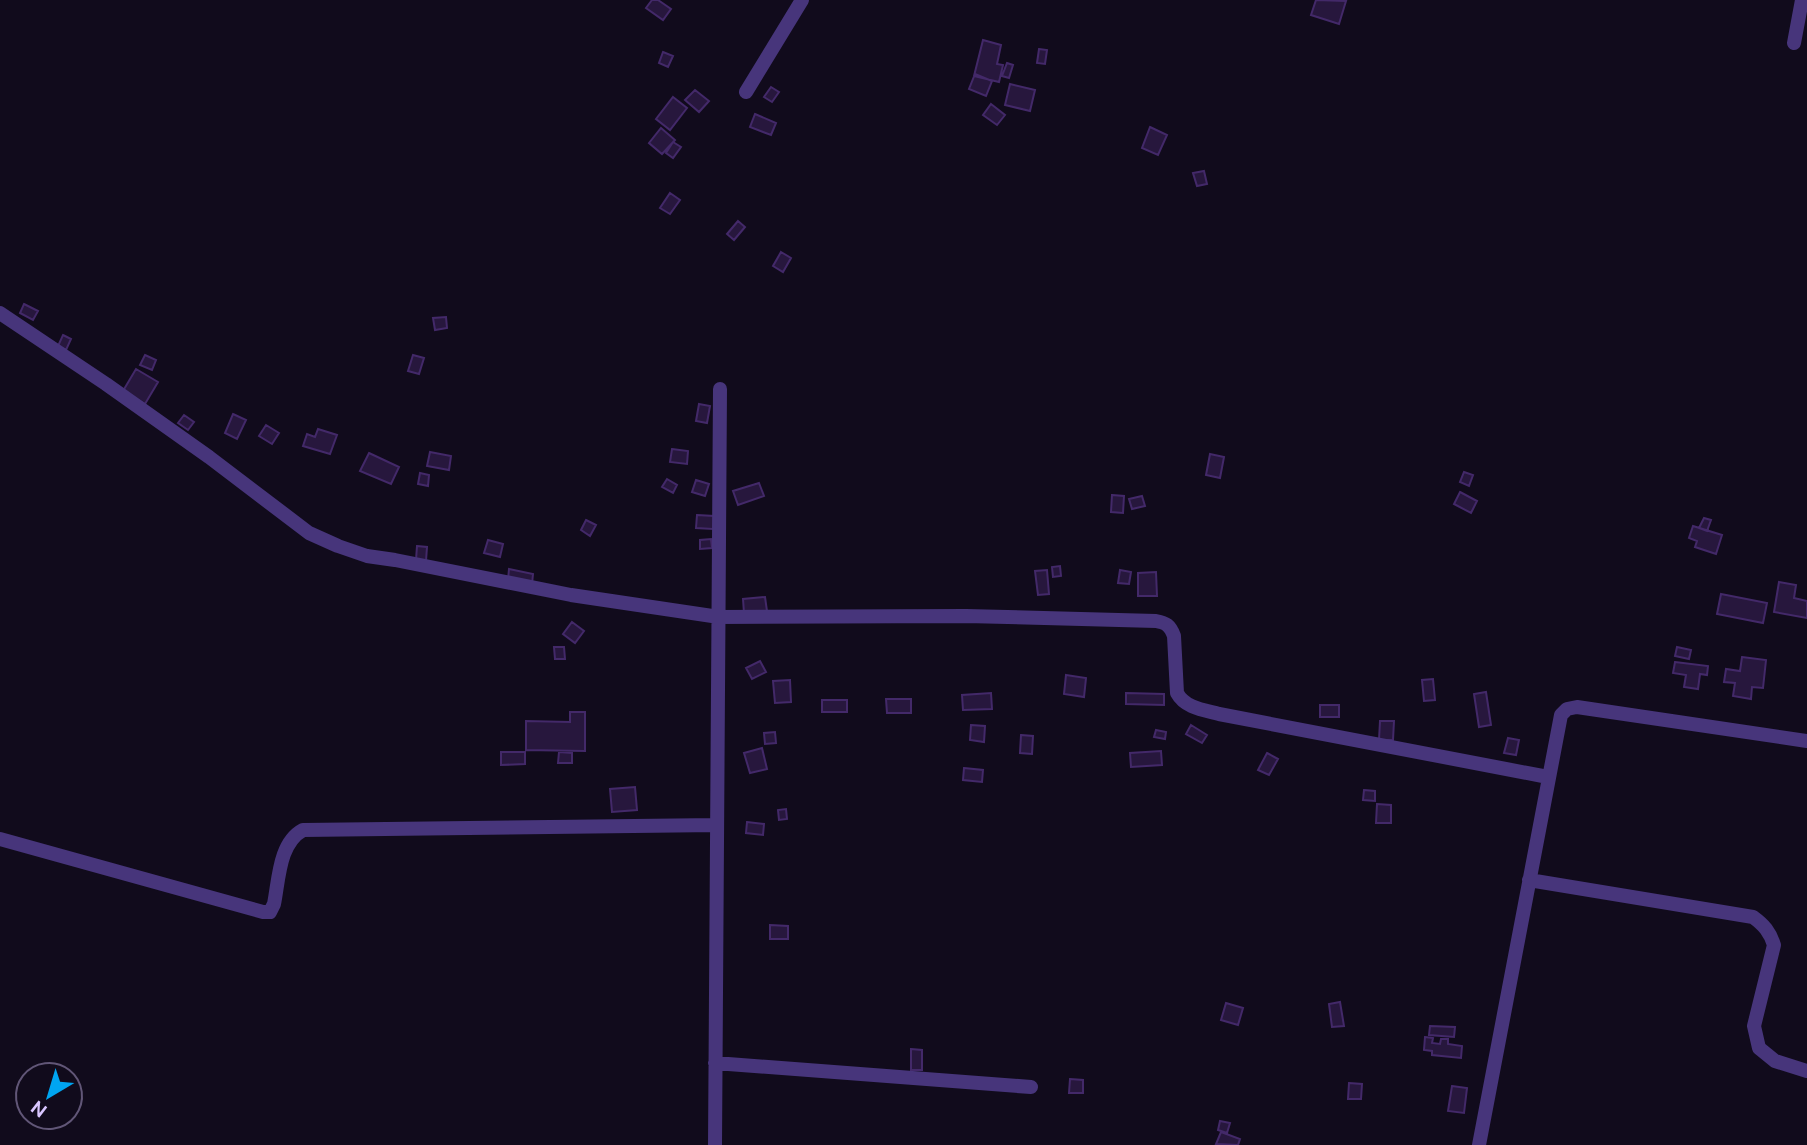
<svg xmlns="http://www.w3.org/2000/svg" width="1807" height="1145" font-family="Ubuntu,sans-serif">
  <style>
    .building { fill: #27173d; stroke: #432969; stroke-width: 2 }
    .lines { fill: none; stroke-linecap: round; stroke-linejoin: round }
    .minor { stroke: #47357b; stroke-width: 14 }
  </style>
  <rect width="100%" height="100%" fill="#110b1c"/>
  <path class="building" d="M652,0H658L671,9L663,20L646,8Z
    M1316,0L1346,1L1339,24L1311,15Z
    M983,40L1001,45L997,64L1003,65L999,82L974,76Z
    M1039,49L1047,50L1045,64L1037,63Z
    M663,52L673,56L668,67L659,63Z
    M1007,63L1013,65L1009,78L1002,76Z
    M975,74L992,81L986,96L969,89Z
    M1010,84L1035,90L1030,111L1005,105Z
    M771,87L779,92L772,102L764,97Z
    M695,90L709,101L699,112L685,100Z
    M673,97L687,108L670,130L656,119Z
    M991,104L1005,115L997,125L983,115Z
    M755,114L776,123L771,135L750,127Z
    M1150,127L1167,135L1158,155L1142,148Z
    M661,128L675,140L662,154L649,143Z
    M673,142L681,147L673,158L666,153Z
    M1204,171L1207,184L1197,186L1193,173Z
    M670,193L680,200L670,214L660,208Z
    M738,221L745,227L734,240L727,234Z
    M781,252L791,258L783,272L773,266Z
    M24,304L38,311L33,320L20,313Z
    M446,317L447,328L435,330L433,318Z
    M63,335L71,339L66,350L58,346Z
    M145,355L156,360L152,370L140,365Z
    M413,355L424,358L419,374L408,371Z
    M136,369L158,382L145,404L123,391Z
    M699,404L710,406L707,423L696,421Z
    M233,414L246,420L237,439L225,433Z
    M184,415L194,422L188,430L178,423Z
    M266,425L279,433L272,444L259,436Z
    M318,429L337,435L330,454L303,446L307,434L315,437Z
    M672,449L688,451L687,464L670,462Z
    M430,452L451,456L449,470L427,466Z
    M369,453L399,467L391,484L360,471Z
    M1210,454L1224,457L1220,478L1206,475Z
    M1464,472L1473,475L1469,486L1460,482Z
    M420,473L429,475L428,486L418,484Z
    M667,479L677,485L673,493L662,487Z
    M696,480L709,484L705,496L692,492Z
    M759,483L764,496L738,505L733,491Z
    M1460,492L1477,501L1471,513L1454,504Z
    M1112,495L1124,496L1123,513L1111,512Z
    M1142,496L1145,506L1132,509L1129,499Z
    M697,515L714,516L713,529L696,528Z
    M1704,518L1711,520L1707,531L1699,528Z
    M586,520L596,525L590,536L581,530Z
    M1693,526L1722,535L1716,554L1695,547L1697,541L1689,538Z
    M711,539L712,548L700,549V540Z
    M488,540L503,544L500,557L484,553Z
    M417,546L427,547L426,561L416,560Z
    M1060,566L1061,576L1053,577L1052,567Z
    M509,569L533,574L532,584L508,580Z
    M1047,570L1049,594L1038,595L1035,571Z
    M1120,570L1131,572L1129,584L1118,583Z
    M1156,572L1157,596H1138V573Z
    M1779,582L1796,585L1794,598L1807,601V618L1774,612Z
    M1721,594L1767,603L1763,623L1717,614Z
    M765,597L767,611L744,613L743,599Z
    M572,622L584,631L575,643L563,634Z
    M554,647H564L565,659H555Z
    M1677,647L1691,650L1689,659L1675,656Z
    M1742,657L1766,660L1763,688L1752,687L1751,699L1733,696L1735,683L1724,682L1726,669L1740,671Z
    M760,661L766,672L752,679L746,668Z
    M1675,662L1708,666L1707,675L1700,674L1698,689L1684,687L1686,675L1673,673Z
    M1066,675L1086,678L1084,697L1064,694Z
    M1433,679L1435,700L1424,701L1422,680Z
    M790,680L791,702L775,703L773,681Z
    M1486,692L1491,725L1479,727L1474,694Z
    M991,693L992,709L963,710L962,695Z
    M1126,693L1164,694V705L1126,704Z
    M886,699H911V713H887Z
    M822,700H847V712H822Z
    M1320,705H1339V717H1320Z
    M570,712H585V751L526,750V721L570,722Z
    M1380,721H1394L1393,740H1379Z
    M971,725L985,726L984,742L970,740Z
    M1191,725L1207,735L1202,743L1186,734Z
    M1156,730L1166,732L1165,739L1154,737Z
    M775,732L776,743L765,744L764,733Z
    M1021,735L1033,736L1032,754L1020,753Z
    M1508,738L1519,740L1516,755L1504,753Z
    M762,748L767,769L750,773L744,753Z
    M1161,751L1162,765L1131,767L1130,753Z
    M501,752H525V764L501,765Z
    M559,752L572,753V763H558Z
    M1267,753L1278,759L1269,775L1258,770Z
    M964,768L983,770L982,782L963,780Z
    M635,787L637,810L612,812L610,789Z
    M1364,790L1375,791V801L1363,800Z
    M1377,804L1391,805V823H1376Z
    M786,809L787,819L779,820L778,810Z
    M747,822L764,824L763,835L746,833Z
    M770,925L788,926V939H770Z
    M1340,1002L1344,1026L1332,1027L1329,1004Z
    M1226,1003L1243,1008L1238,1025L1221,1020Z
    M1430,1026L1455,1027L1454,1037L1429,1035Z
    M1425,1037L1433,1038L1432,1043L1440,1044L1441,1039H1448V1044L1462,1046L1461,1058L1432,1055V1051L1424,1050Z
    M911,1049L922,1050V1070H911Z
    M1070,1079L1083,1080V1093H1069Z
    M1349,1083L1362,1084L1361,1099H1348Z
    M1452,1086L1467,1088L1464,1113L1448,1111Z
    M1220,1121L1230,1123L1227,1133L1218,1130Z
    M1221,1132L1240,1139L1238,1145L1216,1144Z"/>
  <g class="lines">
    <path class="minor" d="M1794,43L1802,0
      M746,92L802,0
      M0,313L106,384L209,457L309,533L338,546L367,556L395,560L571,595L719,617L966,616L1156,621C1166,623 1170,625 1174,636L1177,693C1185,708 1204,710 1219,714L1548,777
      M0,839L263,912H270L274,904C279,879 279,843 303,830L717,825
      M1529,880L1753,917C1764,925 1770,932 1774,945L1754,1026L1759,1048L1775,1061L1807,1071
      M715,1063L1031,1087
      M715,1145L720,389
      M1479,1145L1561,715L1567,709L1577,707L1807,741"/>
  </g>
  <g transform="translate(49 1096) rotate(218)"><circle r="33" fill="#110b1c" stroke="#615677" stroke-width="2"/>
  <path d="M0-5L12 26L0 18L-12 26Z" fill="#00a5f1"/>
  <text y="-10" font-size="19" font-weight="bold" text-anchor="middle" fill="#d9c6ff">N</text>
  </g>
</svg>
